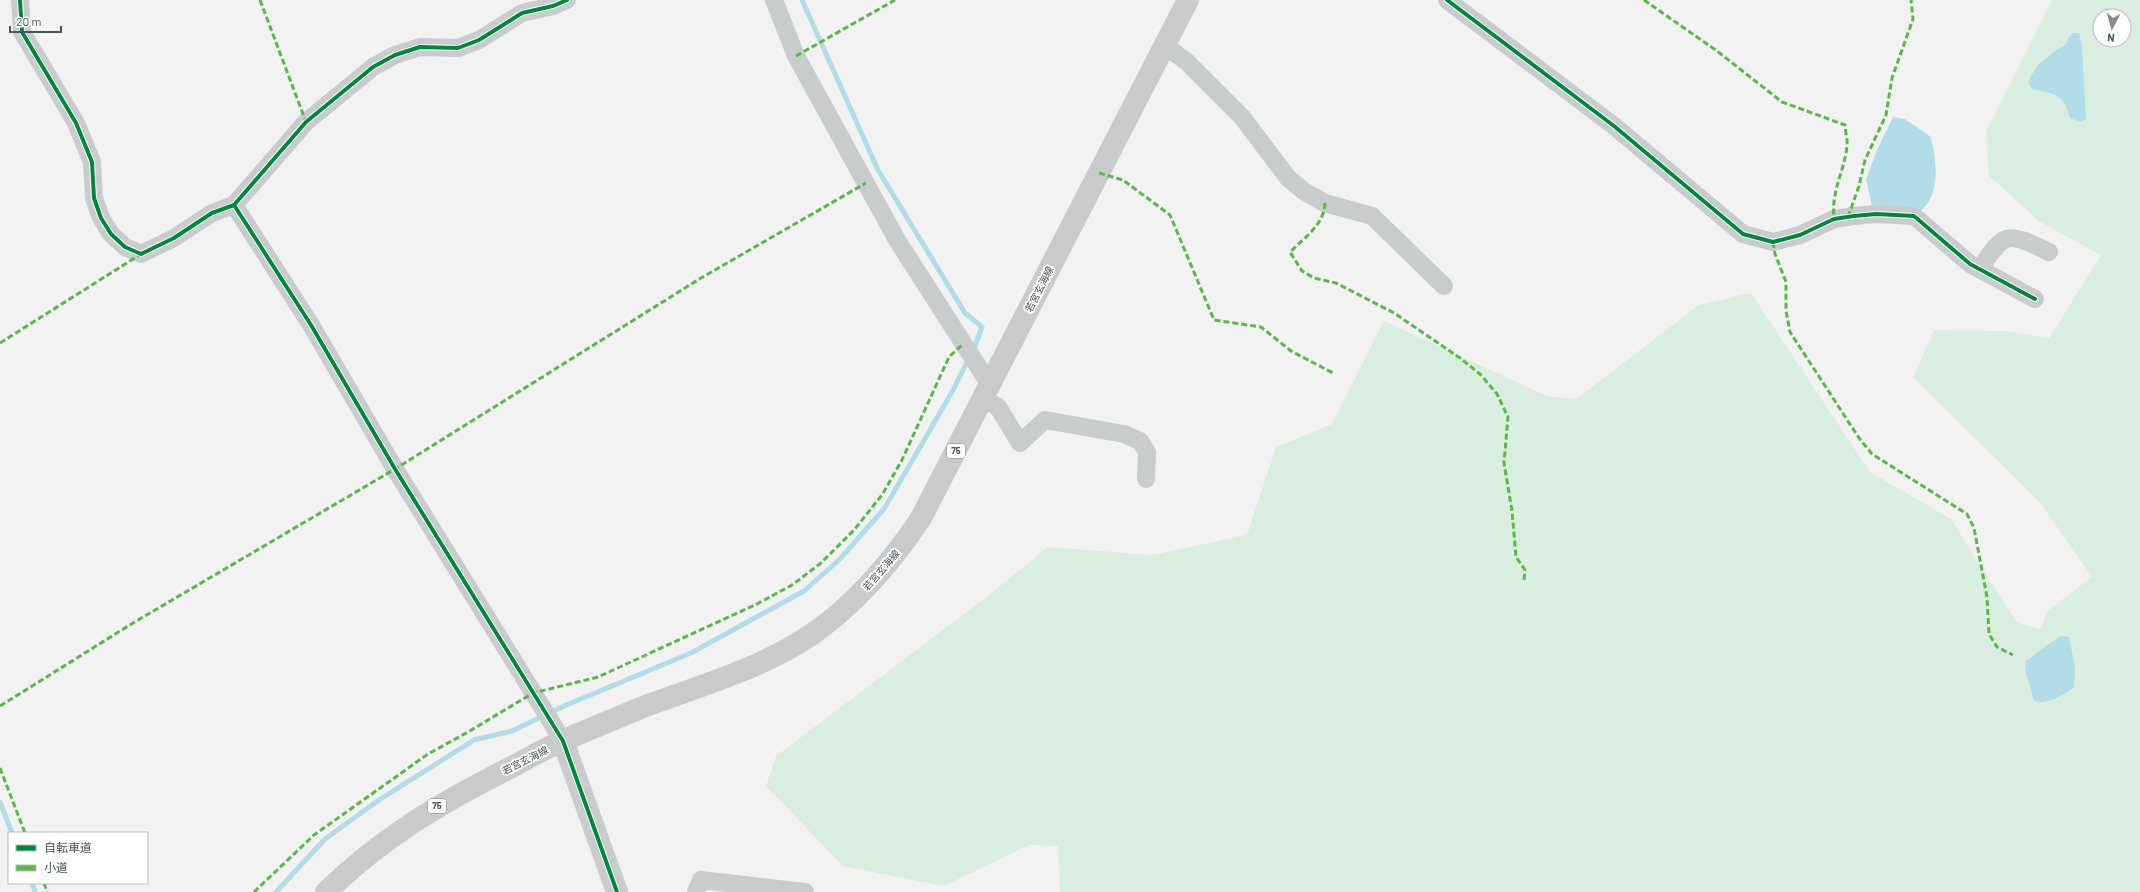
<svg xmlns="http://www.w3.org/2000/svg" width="2140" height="892" font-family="Barlow,'Noto Sans JP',sans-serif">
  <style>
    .green { fill: #d9eee1; fill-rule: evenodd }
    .water { fill: #b2dce7 }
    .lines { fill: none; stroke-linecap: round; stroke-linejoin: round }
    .stream { stroke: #b2dce7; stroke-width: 5 }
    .minor { stroke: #c9cccd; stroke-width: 18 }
    .tertiary { stroke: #c9cccd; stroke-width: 22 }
    .primary { stroke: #c8cacc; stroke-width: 22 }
    .quiet { stroke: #58b947; stroke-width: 3; stroke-dasharray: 6 3; stroke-linecap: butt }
    .cycleway-casing { stroke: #fff; stroke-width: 6 }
    .cycleway { stroke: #00873e; stroke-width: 4 }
    .labels { text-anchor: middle; stroke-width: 3.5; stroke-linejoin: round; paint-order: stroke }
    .shield { fill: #fff; stroke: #81878d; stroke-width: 1 }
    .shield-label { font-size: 9px; font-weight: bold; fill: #4b545c }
    .street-label { font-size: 10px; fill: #4b545c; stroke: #fff }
  </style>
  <rect width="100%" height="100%" fill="#f2f2f2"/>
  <path class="green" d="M2052,0H2140V892H1060L1058,846L1029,845L944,886L843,866L766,786L776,756L983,600L1048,547L1152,555L1247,535L1276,447L1332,424L1384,321L1547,396L1576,399L1699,305L1751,293L1870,472L1951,519L2017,623L2041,629L2047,611L2092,577L2041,504L1913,377L1934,330L2006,331L2049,338L2101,255L2040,222L1989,176L1986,132ZM2100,16H2124V40H2100Z"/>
  <path class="water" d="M2072,33H2079L2082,45L2086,119L2080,122L2070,118C2065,95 2053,93 2032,89L2028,82L2037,66L2056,50L2064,46Z
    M1893,117L1905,119L1931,137C1936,160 1942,196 1919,212L1872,206L1866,179L1878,148Z
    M2060,636L2069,637L2075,667L2074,688C2061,695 2050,705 2034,701L2025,669L2026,661Z"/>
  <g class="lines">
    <path class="stream" d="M802,0L878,170L965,313L982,327L973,351
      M0,802L12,833
      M32,883L35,892
      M276,892L325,839L379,800L474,740L512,731L564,706L691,653L804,591L839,560L884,509L952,392L968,360"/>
    <path class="minor" d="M20,0L22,32L76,123L92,162L94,198L101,218L111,234L125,247L141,254L174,238L212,213L234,205L306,122L373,67L395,55L420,47L458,48L479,40L522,13L553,6L567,0
      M774,0L796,56L897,240L990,385
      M1447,0L1614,126L1743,234L1773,242L1800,235L1834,219L1854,216L1876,214L1914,216L1970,264L2035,299
      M1164,45L1187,62L1242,117L1288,178L1305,192L1325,203L1372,216L1444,286
      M234,205L311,325L395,469L563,741
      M1980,269C2005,229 2009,233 2049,252
      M984,399L998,407L1020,443L1045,420L1124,434L1140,441L1147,452L1146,479
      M696,892L701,880L805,892"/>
    <path class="tertiary" d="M563,741L617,892"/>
    <path class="primary" d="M326,892C382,838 437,805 506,770C525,760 544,749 564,740C590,729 617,718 643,707C700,686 760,669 811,635C856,604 891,563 921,518L1188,0"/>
    <path class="quiet" d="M260,0L306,122
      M1644,0L1717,51L1782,102L1845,125C1845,131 1848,140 1847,146C1844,173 1831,190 1834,219
      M796,56L895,0
      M1099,173L1123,180L1170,215L1214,320L1261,327L1291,351L1333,373
      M1325,203C1324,225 1305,237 1290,252L1302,271L1314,278L1336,283L1394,313L1460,358L1480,374L1497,394L1508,417L1504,463L1512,511L1516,557L1525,570L1524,581
      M1848,217L1859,186L1865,160L1886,115L1892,78L1913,19L1911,0
      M1773,242L1775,254L1786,282V311L1790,332L1859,438L1872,454L1967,514L1974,528L1987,597L1989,634L1997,647L2013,655
      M0,343L141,254
      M0,706L133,623L395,469L701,278L866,183
      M0,768L25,833
      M44,883L47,892
      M254,892L314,835L428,754L468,732L533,693L598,677L755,605L792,585L821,563L854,530L882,495L902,460L949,357L963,344"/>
    <g class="cycleway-casing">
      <path id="cycleway" d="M20,0L22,32L76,123L92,162L94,198L101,218L111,234L125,247L141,254L174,238L212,213L234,205L306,122L373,67L395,55L420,47L458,48L479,40L522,13L553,6L567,0
        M1447,0L1614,126L1743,234L1773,242L1800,235L1834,219L1854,216L1876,214L1914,216L1970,264L2035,299
        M234,205L311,325L395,469L563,741L617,892"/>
    </g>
    <use href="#cycleway" class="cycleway"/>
  </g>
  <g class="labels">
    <g class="shield">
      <rect x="947" y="444" width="18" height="14" rx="3"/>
      <rect x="428" y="799" width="18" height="14" rx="3"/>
    </g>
    <g class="shield-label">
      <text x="956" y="454">75</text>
      <text x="437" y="809">75</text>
    </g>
    <g class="street-label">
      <text transform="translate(1039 289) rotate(-63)" y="4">若宮玄海線</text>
      <text transform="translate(881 570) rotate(-49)" y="4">若宮玄海線</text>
      <text transform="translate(525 760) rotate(-27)" y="4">若宮玄海線</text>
    </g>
  </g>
  <rect x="8" y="832" width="140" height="52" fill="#ffffff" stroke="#b7bbbe"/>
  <rect x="16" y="845" width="20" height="6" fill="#00873e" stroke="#b7bbbe"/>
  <text x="44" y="852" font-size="12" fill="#4b545c">自転車道</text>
  <rect x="16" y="865" width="20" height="6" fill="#58b947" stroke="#b7bbbe"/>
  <text x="44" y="872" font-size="12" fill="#4b545c">小道</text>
  <g transform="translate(2112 28) rotate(186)"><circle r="19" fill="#ffffff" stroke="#b7bbbe"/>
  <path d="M0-3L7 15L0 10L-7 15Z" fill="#858b90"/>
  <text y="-6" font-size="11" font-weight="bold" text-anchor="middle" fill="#4b545c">N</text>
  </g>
  <path d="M10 26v6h51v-6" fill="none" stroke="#4b545c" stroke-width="2"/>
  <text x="16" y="26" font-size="12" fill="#4b545c" stroke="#ffffff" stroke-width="3" paint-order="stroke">20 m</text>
</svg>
